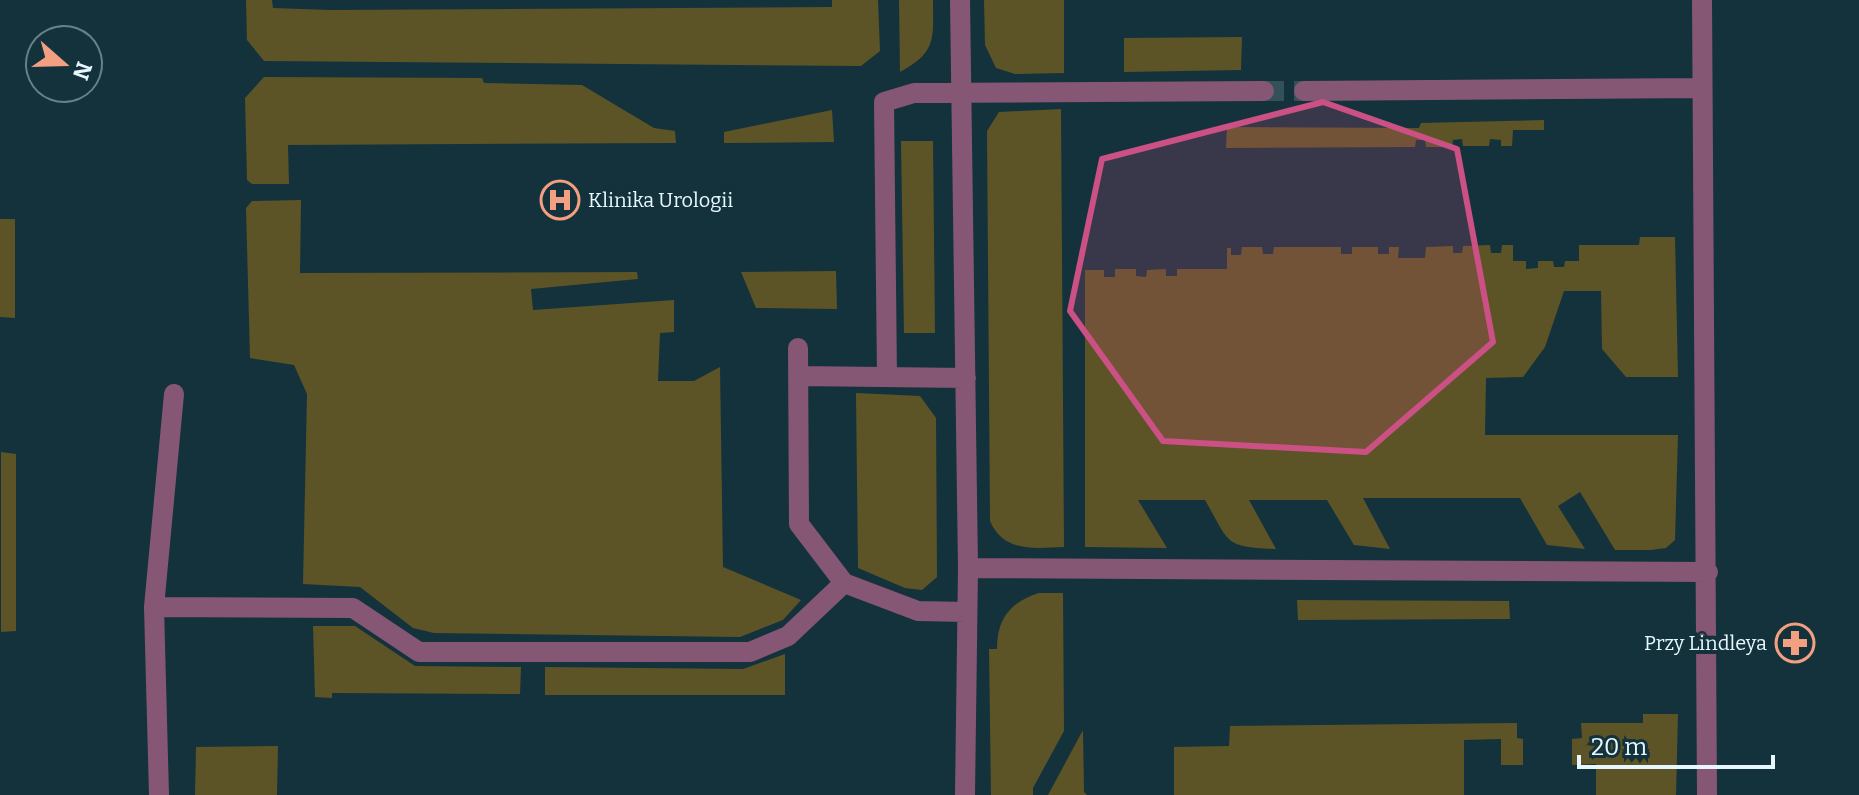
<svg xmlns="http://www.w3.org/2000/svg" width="1859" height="795" font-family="Bitter,serif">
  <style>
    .green { fill: #5c5426 }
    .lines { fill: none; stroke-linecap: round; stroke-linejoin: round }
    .minor-tunnel { stroke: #345059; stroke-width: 20; stroke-dasharray: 20 10; stroke-linecap: butt }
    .minor { stroke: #855775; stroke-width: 20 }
    .marked { fill: #cb5084; fill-opacity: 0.2; stroke: #cb5084; stroke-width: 6; stroke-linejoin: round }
    .labels { text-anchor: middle; stroke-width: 8; stroke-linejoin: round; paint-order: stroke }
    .poi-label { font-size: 20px; fill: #e6f7fd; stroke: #14323c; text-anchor: start }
  </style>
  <rect width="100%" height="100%" fill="#14323c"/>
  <path class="green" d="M246,0H272L273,8L330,10L832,7V0H878L880,51L861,66L264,61L247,40Z
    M899,0H933C933,39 937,52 900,72Z
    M984,0H1064V73L1015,74L996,68L985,45Z
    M1242,37L1241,70L1124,72V38Z
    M264,77L482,78L484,83L582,85L654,128L675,131L676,143L288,145L289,184H252L247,180L245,98Z
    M1061,109L1064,547C1034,548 1004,553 990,521L987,131L999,112Z
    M832,110L834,142L724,143V132Z
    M1544,120V130H1513L1512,146H1501V140L1490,139L1489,146H1463L1462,139L1453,140L1452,147H1426L1425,140H1416L1415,147L1226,148L1227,127L1419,128L1421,123Z
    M901,141H933L935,333H904Z
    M301,200L300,273L637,272L638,279L531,289L533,310L674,300V332L660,333L658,381H694L720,367L723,567L801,600L783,620L740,637L434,633L413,628L360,587L303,584L307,394L294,365L250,358L246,208L252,201Z
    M0,219H15V318L0,317Z
    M1640,237H1675L1678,377H1626L1602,349L1601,291H1564L1545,347L1523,377L1486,378L1485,435H1678L1675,540L1666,548L1651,550H1615L1580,492L1558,506L1585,549L1547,545L1520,498H1363L1390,549L1354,545L1327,500H1249L1276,549C1223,547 1230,543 1205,500H1138L1167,548L1085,547V270H1104V277H1115V269H1136V276L1146,277L1147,270L1166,269V276H1177V269H1227V248H1231V255H1241L1242,247H1262L1263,254H1273L1274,247H1341V254H1352V247H1378V254H1389V247H1399L1398,258H1425L1426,247L1453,246V253H1462L1463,246L1490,245L1491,253H1501L1502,245H1513V261H1526V269L1538,268V261H1553L1554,267H1564L1565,261H1579V245H1639Z
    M836,271L837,309L756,308L741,272Z
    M856,393L920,396L936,418L937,577L922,590L905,588L858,568Z
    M1,452L16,454V631L1,632Z
    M1039,593H1063L1064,731L1033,788V795H991L989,649H997C997,619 1010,602 1039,593Z
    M1297,600L1509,601L1510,619L1298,620Z
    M313,626H355L415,666L521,667L520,694L332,693V698L315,697Z
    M785,654V695H545V667L743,669Z
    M1643,714H1678L1676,795H1596V764L1572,765V739L1582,738L1581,723H1643Z
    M1517,723V738L1523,739V765H1501V739L1464,740V795H1174V747L1229,746L1230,726Z
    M1083,730L1084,792L1087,795H1048Z
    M278,746L277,795H195L196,747Z"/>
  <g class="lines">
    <path class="minor-tunnel" d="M1264,91H1304"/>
    <path class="minor" d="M960,0L968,568L965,795
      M1702,0L1707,795
      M1304,91L1702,88
      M798,376L966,378
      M887,377L884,102L914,93L1264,91
      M968,568L1708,572
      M844,583L918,611L967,612
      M154,607L353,608L419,652H750L788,636L844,583L799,524L798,348
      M159,795L154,607L174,394"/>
  </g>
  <path class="marked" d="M1323,102L1457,149L1493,342L1366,452L1163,441L1070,311L1102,159Z"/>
  <defs>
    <g id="hospital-ring" transform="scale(2)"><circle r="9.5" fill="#14323c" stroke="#f39f82" stroke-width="1.5"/><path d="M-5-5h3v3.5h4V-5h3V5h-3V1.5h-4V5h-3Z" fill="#f39f82"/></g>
    <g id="pharmacy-ring" transform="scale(2)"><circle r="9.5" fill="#14323c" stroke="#f39f82" stroke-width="1.5"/><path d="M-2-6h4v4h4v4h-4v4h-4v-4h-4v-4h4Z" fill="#f39f82"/></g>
  </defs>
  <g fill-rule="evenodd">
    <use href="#hospital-ring" x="560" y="200"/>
    <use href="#pharmacy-ring" x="1795" y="643"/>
  </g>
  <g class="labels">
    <g class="poi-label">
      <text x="588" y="207">Klinika Urologii</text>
      <text x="1767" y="650" text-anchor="end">Przy Lindleya</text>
    </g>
  </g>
  <g transform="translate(64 64) rotate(110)"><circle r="38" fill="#14323c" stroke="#688189" stroke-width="2"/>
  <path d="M0-6L14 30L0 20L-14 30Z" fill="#f39f82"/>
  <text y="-12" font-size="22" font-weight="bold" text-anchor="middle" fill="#e6f7fd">N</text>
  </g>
  <path d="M1579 755v12h194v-12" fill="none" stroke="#e6f7fd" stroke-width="4"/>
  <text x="1591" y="755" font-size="24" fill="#e6f7fd" stroke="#14323c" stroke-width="6" paint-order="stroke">20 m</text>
</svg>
